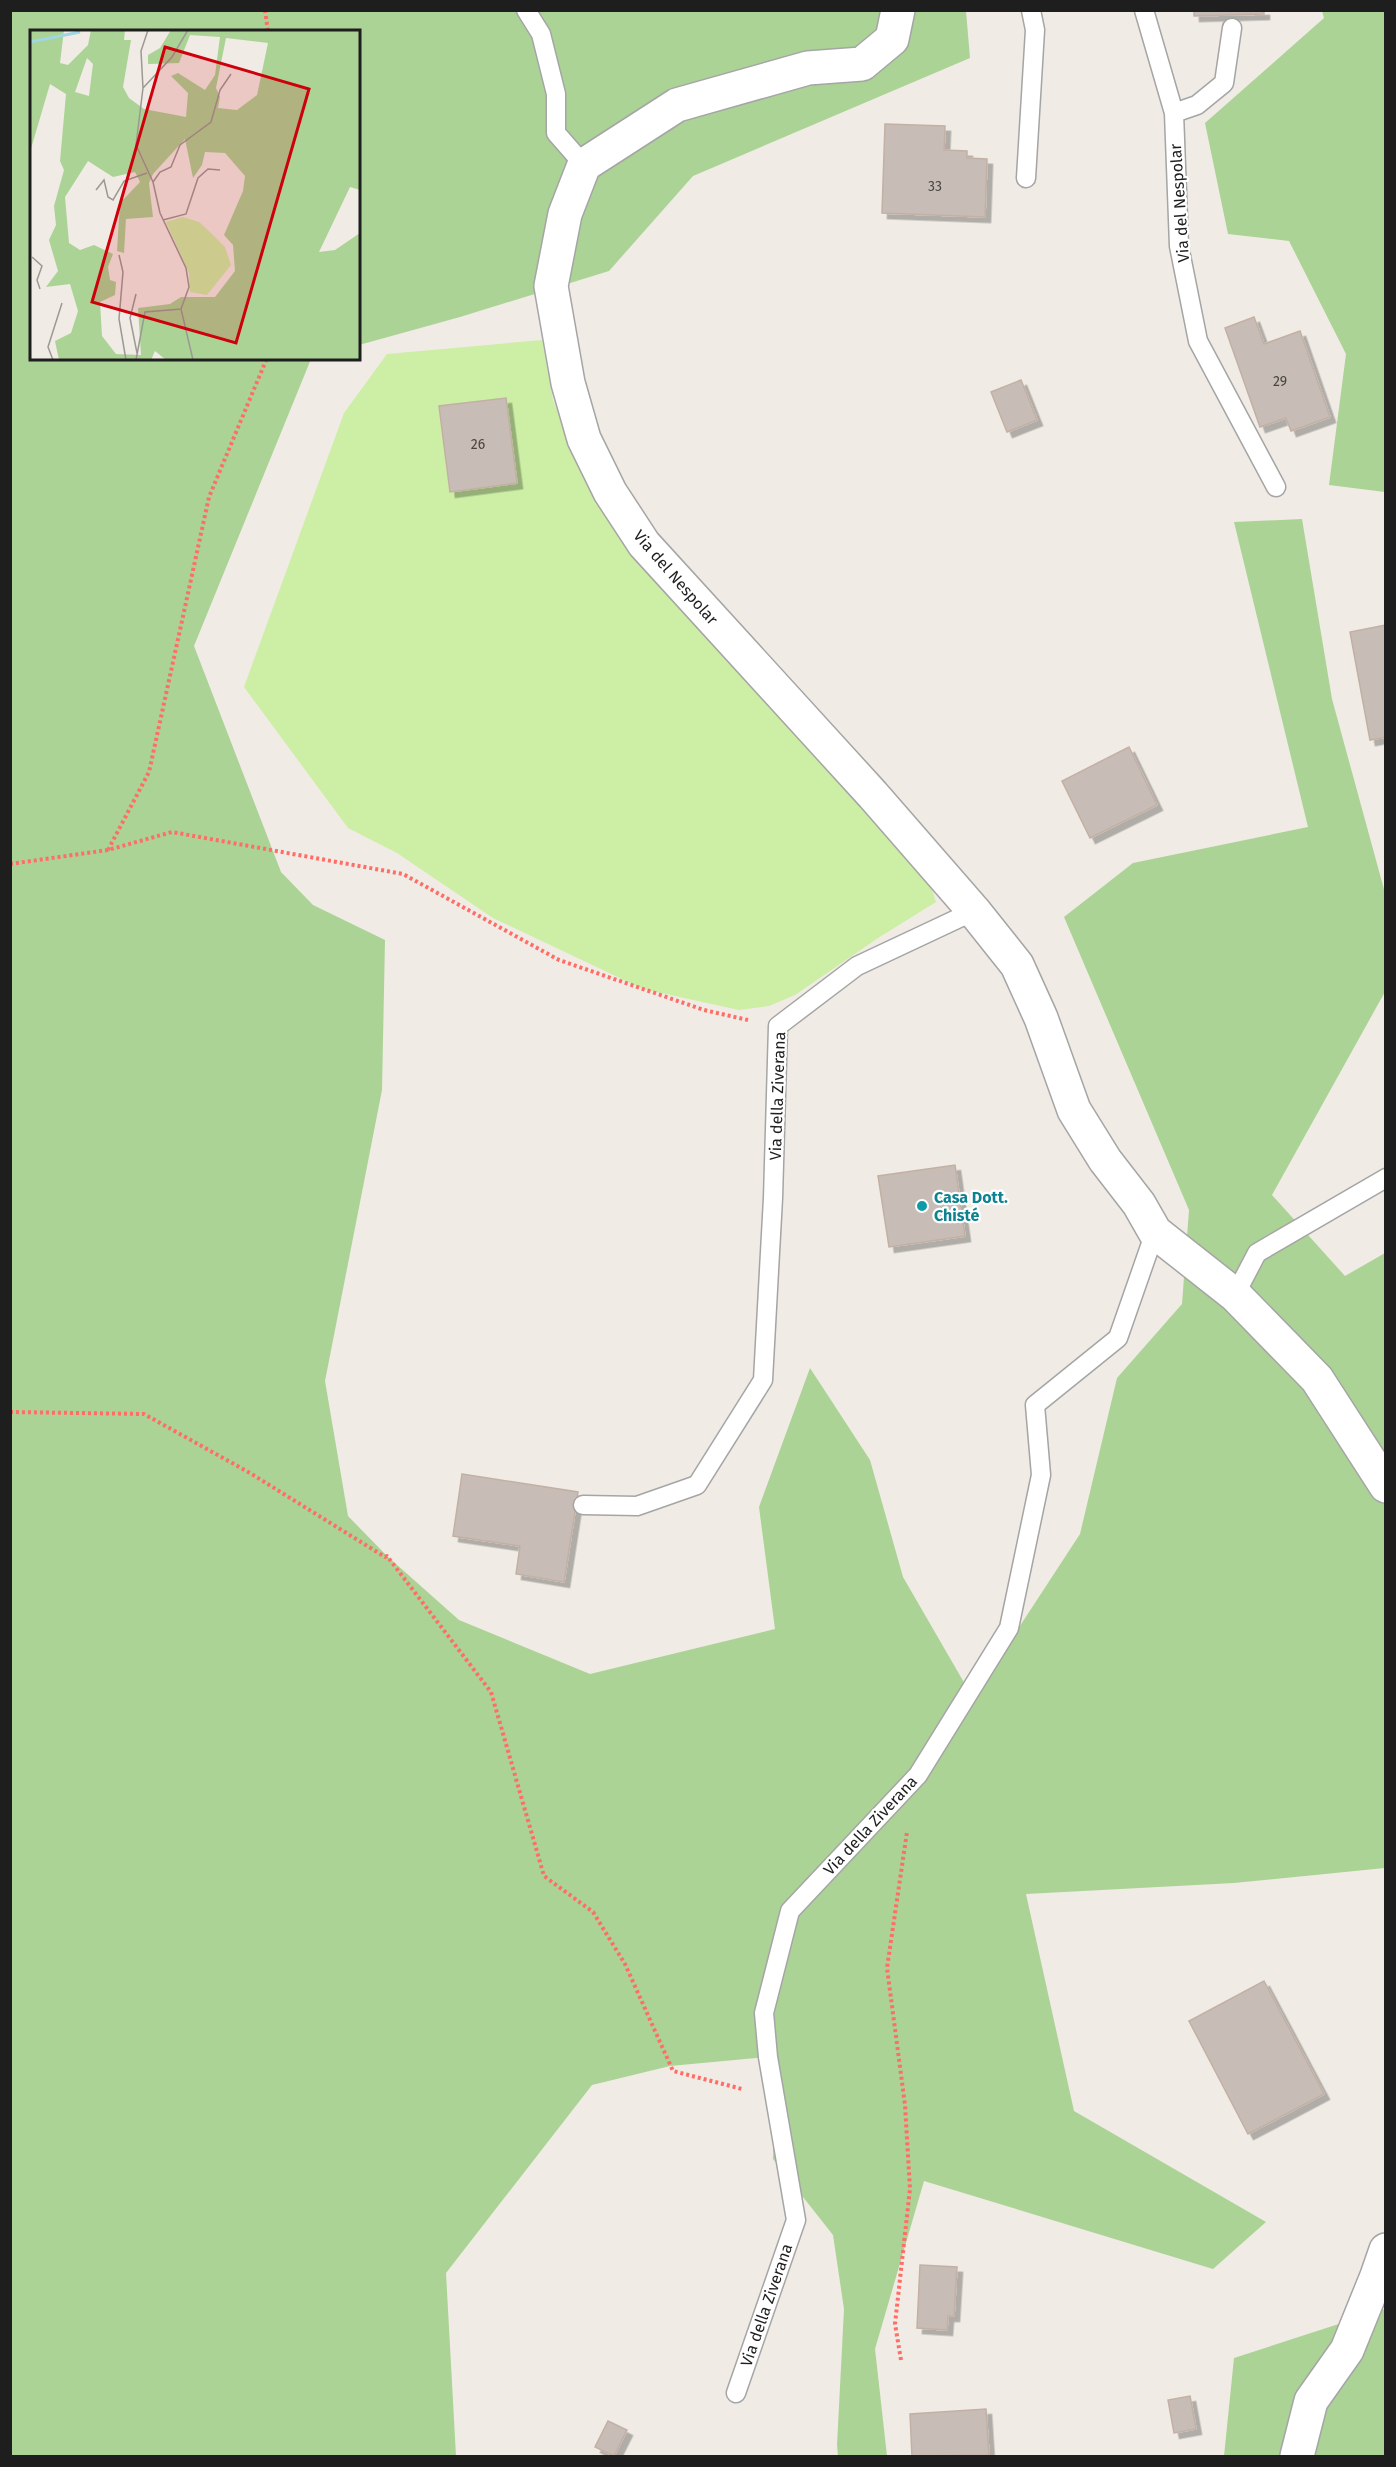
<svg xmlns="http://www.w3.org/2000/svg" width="1396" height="2467" font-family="'Fira Sans',sans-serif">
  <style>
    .grass { fill: #cdeea5 }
    .forest { fill: #abd395 }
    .building { fill: #c8bdb6; stroke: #c3b0a5; stroke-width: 1.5; filter: url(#shadow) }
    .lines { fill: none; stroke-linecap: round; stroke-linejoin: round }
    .lane-casing { stroke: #a5a5a5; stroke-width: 21 }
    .street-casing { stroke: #a5a5a5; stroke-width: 36 }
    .path { stroke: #ff6d66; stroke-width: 4; stroke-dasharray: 3 3; stroke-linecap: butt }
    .lane { stroke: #fff; stroke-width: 18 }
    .street { stroke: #fff; stroke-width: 33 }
    .culture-dot { fill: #0f9aa8; stroke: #fff; stroke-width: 2 }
    .labels { text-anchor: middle; stroke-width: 4.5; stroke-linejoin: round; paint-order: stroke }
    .number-label { font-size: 14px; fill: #484644 }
    .street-label { font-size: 16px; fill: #1e1e1e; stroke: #fff }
    .culture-label { font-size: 16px; font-weight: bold; fill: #0d838f; stroke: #fff; text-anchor: start }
    .inset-river { fill: none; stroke: #a0d6e1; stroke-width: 3 }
    .inset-road { fill: none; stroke: #9c9995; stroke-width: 1.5 }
    .view { fill: #cd000b; fill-opacity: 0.15; stroke: #cd000b; stroke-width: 3 }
    .inset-edge { fill: none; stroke: #1e1e1e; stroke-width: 3 }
  </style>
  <defs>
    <filter id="shadow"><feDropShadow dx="5.5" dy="5.5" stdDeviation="0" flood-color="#0004"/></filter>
  </defs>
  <rect width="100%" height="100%" fill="#f0ebe4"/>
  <path class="grass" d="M542,340L553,400L575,455L927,874L936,902L878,938L795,995L769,1006L739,1010L643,989L493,918L397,853L348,828L244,687L344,413L387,354Z"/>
  <path class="forest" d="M11,11H966L970,58L693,176L609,271L460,317L359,345L358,32H32V358L311,359L194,646L281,872L313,905L385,940L382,1090L325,1381L348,1516L387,1556L459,1620L590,1674L775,1629L759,1507L810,1368L870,1460L903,1577L973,1698L1080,1534L1117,1378L1182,1304L1189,1210L1064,917L1133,863L1308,827L1234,522L1302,519L1332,699L1385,893L1386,990L1272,1195L1345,1276L1385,1253V1868L1234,1883L1026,1894L1074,2111L1266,2222L1213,2269L924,2181L875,2349L887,2456H838L837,2445L844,2309L833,2235L773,2159L775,2098L768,2057L670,2066L592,2085L446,2273L456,2456H11Z
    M1322,11H1385V492L1329,485L1346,354L1289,241L1228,234L1205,123L1324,18Z
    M1385,2309V2456H1224L1234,2358Z"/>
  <path class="building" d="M1194,10H1264V14L1194,16Z
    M885,124L945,126L944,150L967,151V158L987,159L985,217L882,213Z
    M1254,317L1264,344L1300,331L1330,417L1291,431L1286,418L1260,427L1225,328Z
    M1021,380L1037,420L1007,432L991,392Z
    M506,398L517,483L450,492L439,406Z
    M1386,625V737L1370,740L1350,632Z
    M1129,747L1157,805L1090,838L1062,781Z
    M955,1165L965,1236L889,1247L878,1176Z
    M462,1474L578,1492L564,1582L516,1574L520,1546L453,1536Z
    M1264,1981L1324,2094L1248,2134L1189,2021Z
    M920,2265L957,2267L954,2316H948L947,2330L917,2328Z
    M1190,2396L1196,2429L1174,2433L1168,2400Z
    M986,2409L989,2455L912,2456L910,2414Z
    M608,2421L627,2430L614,2456L595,2447Z"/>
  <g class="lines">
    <g class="lane-casing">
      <path id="lane" d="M526,10L541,34L556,94V133L584,165
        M1144,10L1174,113L1179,246L1198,341L1276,487
        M1174,113L1197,105L1224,83L1232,28
        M1026,178L1035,30L1031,10
        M1235,1295L1257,1253L1386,1178
        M583,1505L637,1506L697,1485L763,1380L773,1198L778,1026L857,966L974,911
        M736,2393L796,2220L768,2057L764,2013L790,1911L918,1775L1009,1628L1041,1475L1035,1405L1118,1338L1155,1232"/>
    </g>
    <g class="street-casing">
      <path id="street" d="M898,10L892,39L862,64L808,68L677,105L584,165L565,214L551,286L568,383L584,439L610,492L644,544L873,795L974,911L1017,965L1041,1018L1074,1110L1105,1160L1139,1204L1155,1232L1235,1295L1317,1379L1386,1486
        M1297,2456L1311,2401L1347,2350L1377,2276L1386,2250"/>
    </g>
    <path class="path" d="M265,10L268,32
      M108,850L149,772L209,497L267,358
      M10,864L108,850L172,832L403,874L559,960L704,1010L748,1020
      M10,1412L144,1414L250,1473L385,1557L387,1556L491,1692L544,1876L593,1912L625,1964L673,2071L742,2089
      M901,2360L895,2324L910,2189L905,2105L887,1968L907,1832"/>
    <use href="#lane" class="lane"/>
    <use href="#street" class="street"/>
  </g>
  <circle class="culture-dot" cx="922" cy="1206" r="6"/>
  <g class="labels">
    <g class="number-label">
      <text x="935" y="191">33</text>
      <text x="1280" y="386">29</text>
      <text x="478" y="449">26</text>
    </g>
    <g class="street-label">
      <text transform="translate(1179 203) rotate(-94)" y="6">Via del Nespolar</text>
      <text transform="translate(676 577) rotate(49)" y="6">Via del Nespolar</text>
      <text transform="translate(777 1096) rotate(-88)" y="6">Via della Ziverana</text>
      <text transform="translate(870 1825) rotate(-47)" y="6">Via della Ziverana</text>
      <text transform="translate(766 2305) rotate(-71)" y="6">Via della Ziverana</text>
    </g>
    <g class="culture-label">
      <text x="934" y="1203">Casa Dott.<tspan x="934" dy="18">Chisté</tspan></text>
    </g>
  </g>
  <g transform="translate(30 30)">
    <rect width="330" height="330" fill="#f0ebe4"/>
    <path d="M153,187L169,192L182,204L195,217L201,235L177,265L160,262L159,243L136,192Z" fill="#cdeea5"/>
    <path d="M0,0H34L30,33L38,35L58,15L61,0H95L94,10H101L93,57L99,68L114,79L156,87L158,63L141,46L148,43L175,60L185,45L190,7L160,5L149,33L118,34V25L130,18L141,0H330V160L320,157L289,222L305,220L330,203V330H136L125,321L121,330H29L25,311L41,303L48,281L40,254L16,257L28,241L19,210L26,195L24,176L34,140L30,131L36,64L20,54L0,122ZM196,8L238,13L227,65L207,80L188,78L190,67L186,58ZM57,28L63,34L59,66L45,62ZM155,109L163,148L172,135L175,122L195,123L215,146L213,161L194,205L203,215L205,241L185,267H151L140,274L108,278L111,325L86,324L72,306L70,272L85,265L86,252L80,250L78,237L83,224L64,215L50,220L39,213L35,167L58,131L83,147L105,142L110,152L90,173L87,221L94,223L96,189L123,187L119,153L123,144Z" fill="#abd395" fill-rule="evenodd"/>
    <path class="inset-river" d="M0,12L50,2"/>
    <path class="inset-road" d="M113,58L142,27L158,0M123,152L130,142L141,137L150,115L181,92L190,60L201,44M66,160L74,150L78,167L83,170L94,151L117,143M133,190L156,184L168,148L178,139L190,140M89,225L93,242L89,289L96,330M2,227L12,236L7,250L10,259M106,264L100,288L107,323M151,279L163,330M23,330L18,317L32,273M106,330L115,282L151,279L159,257L156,238L130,183L123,152L106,115L113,58L111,21L118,0"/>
    <path class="view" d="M135,17L279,59L206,313L62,272Z"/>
    <rect width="330" height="330" class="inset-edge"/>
  </g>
  <rect width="1396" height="2467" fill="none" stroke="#1e1e1e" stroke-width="24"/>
</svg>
